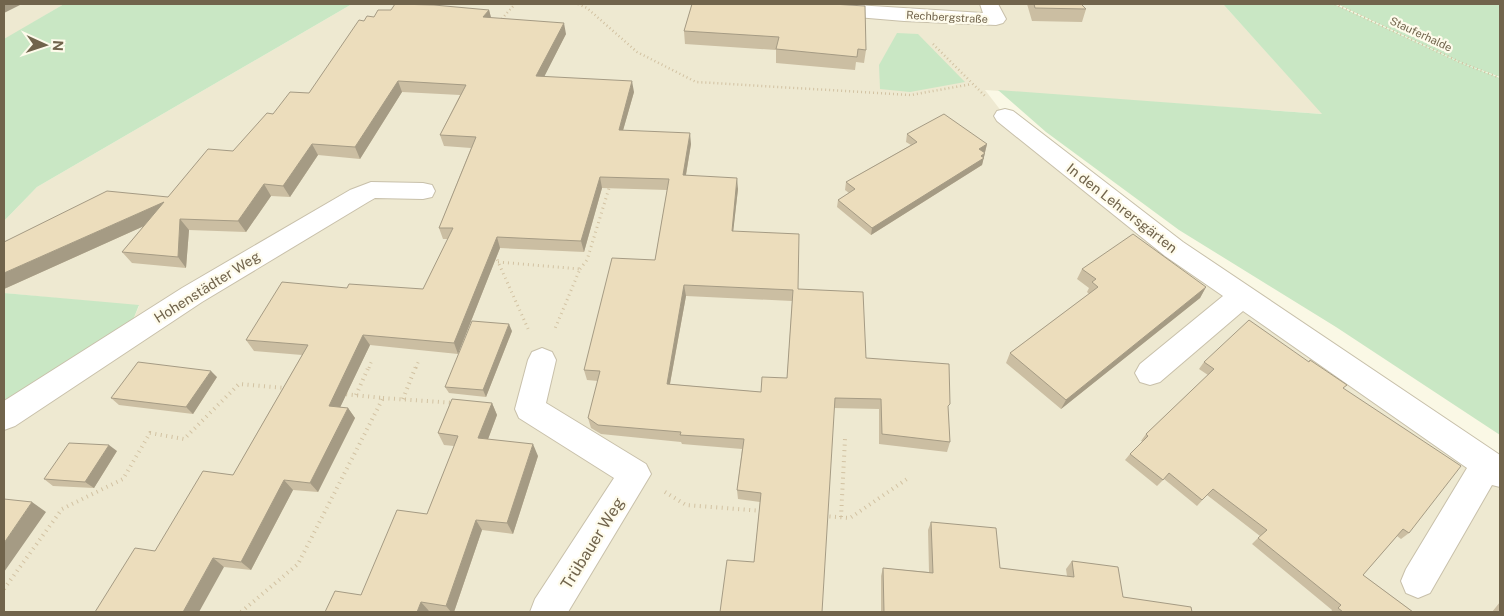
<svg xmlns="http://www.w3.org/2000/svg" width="1504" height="616" font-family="'Public Sans',sans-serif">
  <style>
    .residential { fill: #eee9d1 }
    .green { fill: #c9e7c4 }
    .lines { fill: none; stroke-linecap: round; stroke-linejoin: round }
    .minor-casing { stroke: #c8c0aa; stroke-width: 2 }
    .path-far2 { stroke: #d2c2a2; stroke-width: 2.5; stroke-dasharray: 1 3; stroke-linecap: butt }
    .path-far1 { stroke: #d2c2a2; stroke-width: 3; stroke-dasharray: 1 4; stroke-linecap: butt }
    .path { stroke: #d2c2a2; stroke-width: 4; stroke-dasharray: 1 4.5; stroke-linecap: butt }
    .minor { fill: #fff; fill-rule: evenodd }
    .wall { fill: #cbbea2; fill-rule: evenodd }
    .shaded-wall { fill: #a59b84 }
    .building { fill: #ecddbc; stroke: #a59b84; fill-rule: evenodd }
    .labels { text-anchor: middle; stroke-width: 4.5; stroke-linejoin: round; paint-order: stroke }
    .far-street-label { font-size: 11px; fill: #71644c; stroke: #fefbeb }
    .street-label { font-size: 14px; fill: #71644c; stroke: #fefbeb }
    .near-street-label { font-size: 16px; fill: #71644c; stroke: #fefbeb }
  </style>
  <rect width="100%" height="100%" fill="#faf8e5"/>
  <path class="residential" d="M4,4H64L4,40Z
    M352,4H1223L1323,114L985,90L1005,116L1500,473V612H4V406L131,325L139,306L4,293V221L37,187Z"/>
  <path class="green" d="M64,4H352L37,187L4,221V39Z
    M1223,4H1334L1461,63L1500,78V435L1336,327L1179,230L1046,132L998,90L1322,114Z
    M1337,4H1500V77L1462,63Z
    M897,33L918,34L965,82L910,92L880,89L879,65Z
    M4,293L139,305L131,325L4,406Z"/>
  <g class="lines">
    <g class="minor-casing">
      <path id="minor" d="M805,4H840L983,13L980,4H998L1006,19L1003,23L996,25L904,21L821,14L814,12Z
        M1005,109L1013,111L1183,242L1500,455V487L1492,485L1430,593L1418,598L1406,593L1401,581L1406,569L1467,468L1243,311L1160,382L1150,385L1140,382L1135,373L1140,364L1223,296L1165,256L997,121L994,116L997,111Z
        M371,182L423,183L432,185L435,191L432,197L423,199L375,198L368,202L202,302L15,426L4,430V401L182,288L350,190Z
        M542,348L552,352L556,360L546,403L646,464L651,474L568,612H530L535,599L614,478L519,418L515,409L528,360L532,352Z"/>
    </g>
    <path class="path-far2" d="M578,4L587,8L637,52L696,82L911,95L972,84
      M1335,4L1462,63L1500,78
      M499,22L515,4
      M933,44L985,96"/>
    <path class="path-far1" d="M495,255L529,331
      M498,262L580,269L554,331
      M580,269L587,260L610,185
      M369,368L372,360
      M416,368L419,360"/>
    <path class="path" d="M356,395L369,366
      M383,398L455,403
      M403,399L416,366
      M665,492L686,505L763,511
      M824,516L850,518L907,479
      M841,517L845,439
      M4,589L62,509L123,479L150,433L184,439L239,384L285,388
      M241,612L298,564L383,398L344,394"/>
    <use href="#minor" class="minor"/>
  </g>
  <path class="wall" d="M692,4L866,50L864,63L856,62L855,70L776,63V50L685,44L684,31Z
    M1027,4H1081L1086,9L1082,22L1032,21Z
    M489,10L491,18L566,34L544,76L634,92L623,130L691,144L686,175L738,189L733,231L798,289L866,358L948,411L950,442L947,452L879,444V409L834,408L754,562L760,502L738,499L737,490L742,449L682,444L681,442L601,434L591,428L588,418L598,381L587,380L584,370L655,260L667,190L602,188L584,252L500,248L458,354L370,345L340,407L348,408L355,418L318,492L293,490L251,570L224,567L155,551L233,475L302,355L254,351L246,340L347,288L423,289L448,239H443L439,228L471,148L444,146L440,135L460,95L402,92L360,159L318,155L290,197L271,196L246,232L189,230L186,268L132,263L122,252L144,226L4,289L168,197L233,151L273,114L309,93L364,21L374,17ZM686,296L792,301L787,378L761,392L670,384Z
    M907,134L987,144L982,165L871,235L837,207L838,200L849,193L845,190L846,182L911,145L906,142Z
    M1082,269L1206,287L1200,298L1061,409L1006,363L1010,353L1089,294L1087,292L1089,288L1077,279Z
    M512,331L486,397L449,393L445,387Z
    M1204,362L1343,388L1409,533L1401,539L1397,536L1363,575L1413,612H1331L1332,610L1252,544L1260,536L1207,495L1197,506L1164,479L1157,486L1125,460L1130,454L1143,442L1141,441L1146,434L1208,375L1199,369Z
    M217,377L193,414L119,405L111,398Z
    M492,403L497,415L488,439L538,456L513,534L482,530L454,612H434L429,611L361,595L427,514L454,446L444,445L438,433Z
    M117,451L94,488L53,486L44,479Z
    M931,522L1000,568L1067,576L1066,569L1072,561L1123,597L1192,612H881V576L883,568L929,572L928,530Z
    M1500,602V612H1492Z"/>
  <path class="shaded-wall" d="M4,4H22L4,13Z
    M489,10L492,21L483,17Z
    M564,23L566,34L539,87L536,76Z
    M398,81L402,92L360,159L355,147Z
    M632,81L634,92L620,141L619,130Z
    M690,133L691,144L684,186L683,175Z
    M312,144L318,155L290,197L283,186Z
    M987,144L985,152L977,156L979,149Z
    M985,153L982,165L871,235L872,228Z
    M600,177L602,188L584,252L581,241Z
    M737,178L738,189L732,242V231Z
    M264,184L271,196L246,232L238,221Z
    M164,202L173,213L4,289V273Z
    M180,219L189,230L186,268L178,257Z
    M497,237L500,248L458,354L454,343Z
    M684,285L686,296L668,394L667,384Z
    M1206,287L1200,298L1061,409L1066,400Z
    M509,324L512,331L486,397L483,390Z
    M363,335L370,345L336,416L329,406Z
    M211,371L217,377L193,414L186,407Z
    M492,403L497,415L484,450L478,438Z
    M348,408L355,418L318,492L310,483Z
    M533,444L538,456L513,534L507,523Z
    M109,445L117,451L94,488L85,482Z
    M284,480L293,490L251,570L241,562Z
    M32,502L46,512L4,572V543Z
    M476,520L482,530L454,612H451L446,606Z
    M213,558L224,567L199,612H183Z
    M421,602L429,611L428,612H417Z"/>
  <path class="building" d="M395,4L434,5L489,10L483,17L564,23L536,76L632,81L619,130L690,133L683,175L737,178L732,231L799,234L798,289L863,292L866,358L949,364L950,404L948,406L950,442L882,434L881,399L835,398L822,612H720L727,560L754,562L761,493L737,490L744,439L680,435L681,432L598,425L588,418L600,371L584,370L612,258L655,260L669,179L600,177L581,241L497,237L454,343L363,335L329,406L348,408L310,483L284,480L241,562L213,558L183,612H95L135,548L155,551L203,471L233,475L308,345L246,340L282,282L347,288L349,284L423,289L453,228H439L476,137L440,135L466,85L398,81L355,147L312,144L283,186L264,184L238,221L180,219L178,257L122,252L164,202L4,273V242L107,191L168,197L208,149L233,151L267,113L273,114L290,92L309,93L359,20L364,21L367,16L374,17L378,10H391ZM684,285L793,290L787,378L762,377L761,392L667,384Z
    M692,4H832L865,6L866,50L858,49L857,57L776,49L779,37L684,31Z
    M1034,4H1081L1086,9L1035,8Z
    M944,114L987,144L979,149L985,153L981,156L984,158L872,228L838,200L855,189L846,182L917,142L907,134Z
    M1133,234L1206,287L1066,400L1010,353L1098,287L1092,282L1096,279L1082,269Z
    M1249,320L1309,362L1310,360L1347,385L1343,388L1461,466L1409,533L1403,529L1363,575L1413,612H1343L1338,608L1341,605L1258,538L1267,530L1213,489L1202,500L1169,473L1163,480L1130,454L1148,436L1146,434L1214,369L1204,362Z
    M472,321L509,324L483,390L445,387Z
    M138,362L211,371L186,407L111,398Z
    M452,399L492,403L478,438L533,444L507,523L476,520L446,606L421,602L417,612H325L335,591L361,595L397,510L427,514L458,436L438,433Z
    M69,443L109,445L85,482L44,479Z
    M4,499L32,502L4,543Z
    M931,522L996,528L1000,568L1074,577L1072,561L1118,567L1123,597L1191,607L1192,612H884L883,568L933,573Z"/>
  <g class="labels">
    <g class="far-street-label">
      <text transform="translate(947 17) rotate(3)" y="4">Rechbergstraße</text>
      <text transform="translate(1421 34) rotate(25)" y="4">Stauferhalde</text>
    </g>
    <g class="street-label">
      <text transform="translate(1122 208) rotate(38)" y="5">In den Lehrersgärten</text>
      <text transform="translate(207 287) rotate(-32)" y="5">Hohenstädter Weg</text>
    </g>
    <g class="near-street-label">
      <text transform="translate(592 543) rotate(-58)" y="6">Trübauer Weg</text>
    </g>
  </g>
  <rect width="1504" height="616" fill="none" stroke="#71644c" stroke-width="10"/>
  <g transform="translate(45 45) rotate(93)" stroke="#fefbeb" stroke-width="4" paint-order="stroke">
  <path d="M0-4L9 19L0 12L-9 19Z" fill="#71644c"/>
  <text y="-8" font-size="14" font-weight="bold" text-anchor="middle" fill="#71644c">N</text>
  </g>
</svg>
